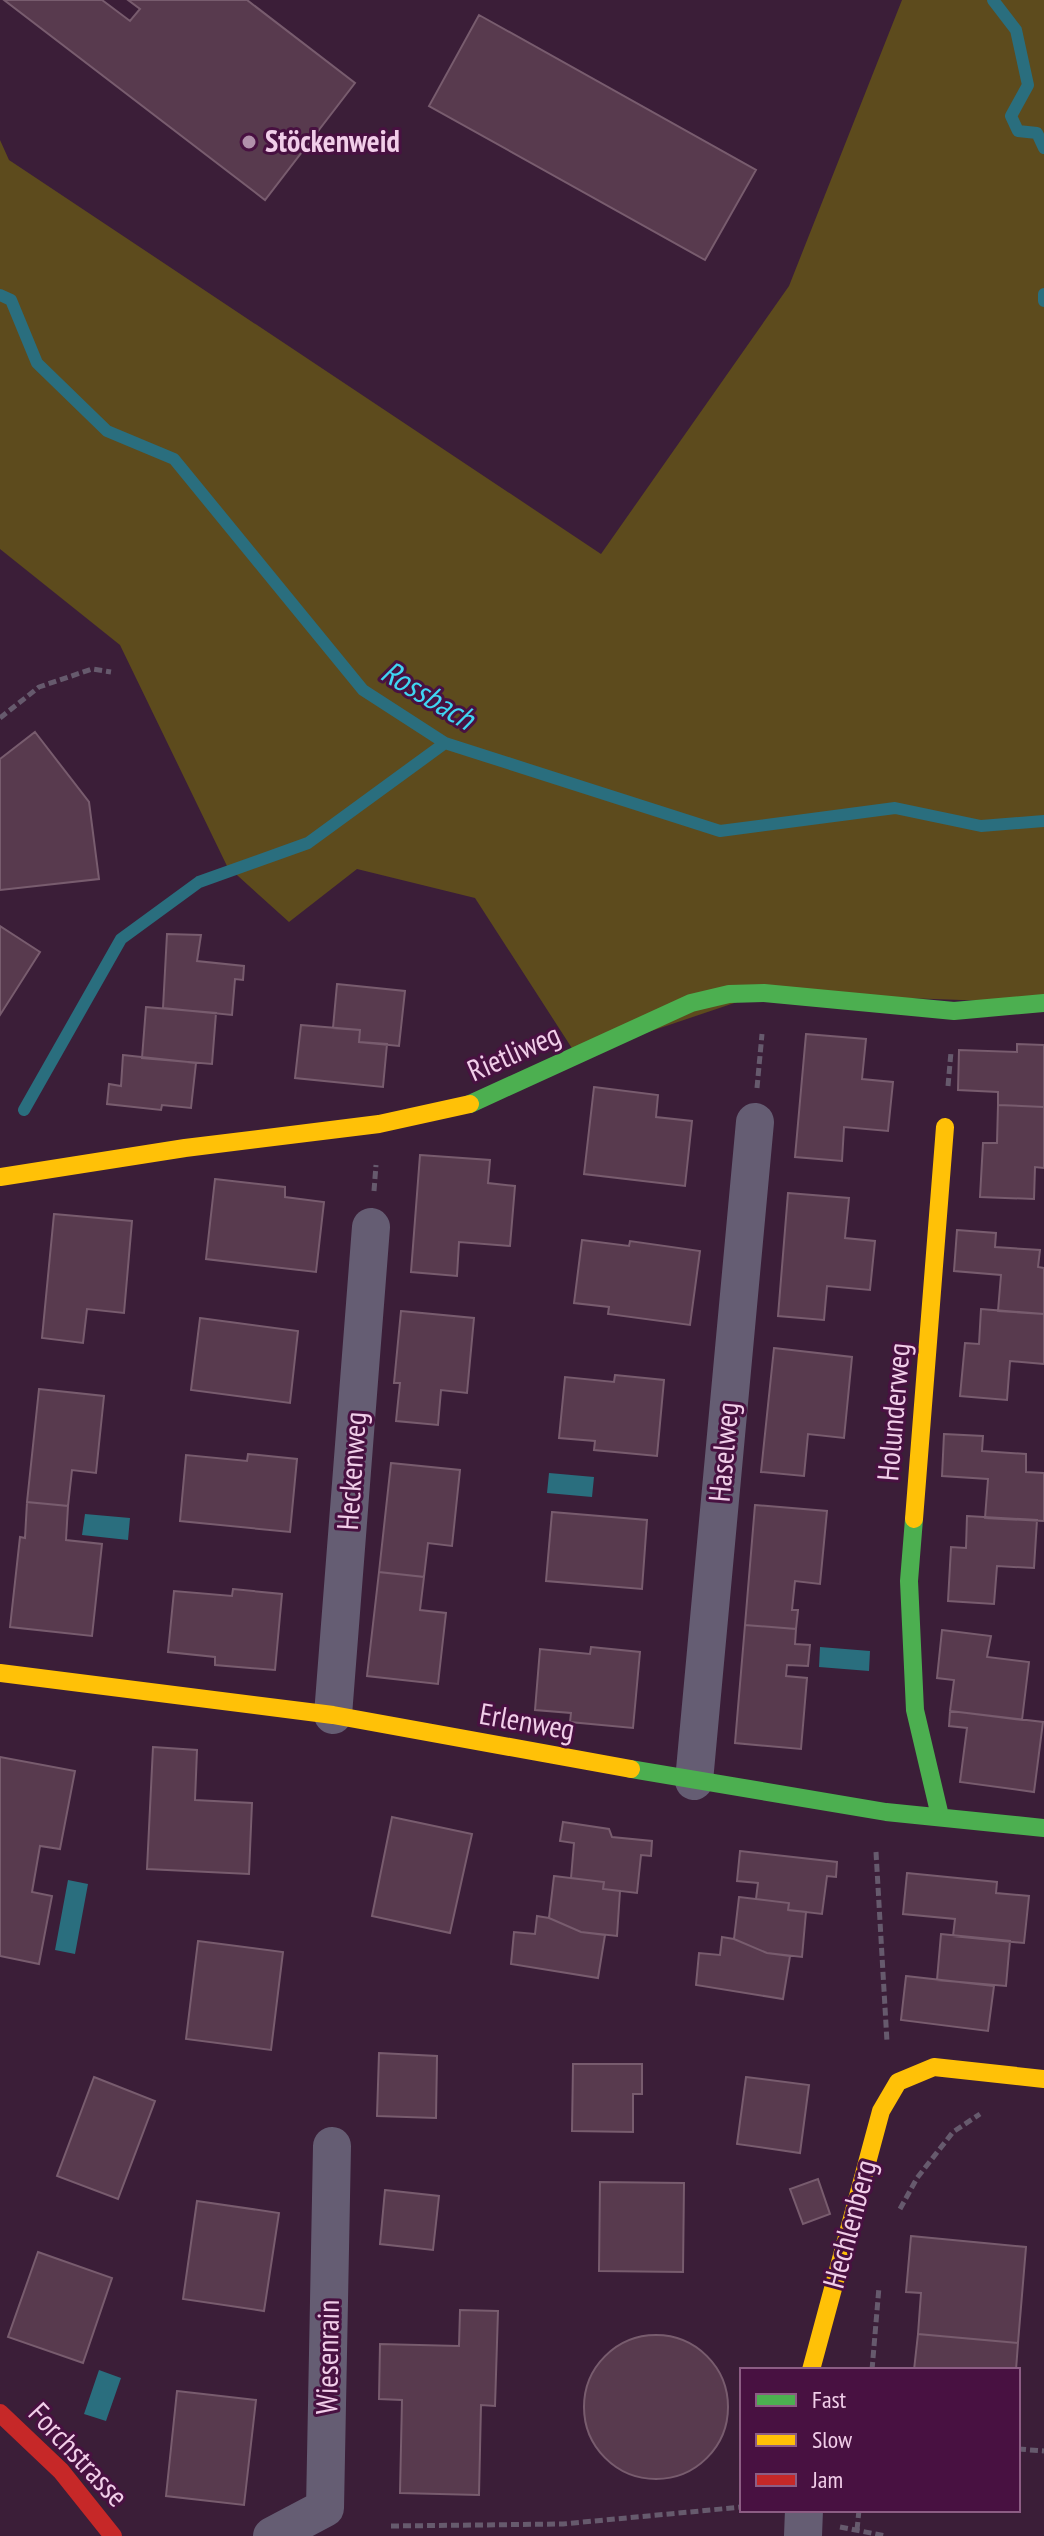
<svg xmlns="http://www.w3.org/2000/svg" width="1044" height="2536" font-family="'PT Sans Narrow',sans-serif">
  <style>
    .forest { fill: #5d4b1d }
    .water { fill: #2a6e7e }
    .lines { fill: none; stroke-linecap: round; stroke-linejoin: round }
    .stream { stroke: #2a6e7e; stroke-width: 12 }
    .building { fill: #583a4e; stroke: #785c6e; stroke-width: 2 }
    .path { stroke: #665a6d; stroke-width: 5; stroke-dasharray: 8 4; stroke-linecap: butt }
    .street { stroke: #655d73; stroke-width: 38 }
    .fast { stroke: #4caf50; stroke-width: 18 }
    .slow { stroke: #ffc107; stroke-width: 18 }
    .jam { stroke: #c62828; stroke-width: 18 }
    .poi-dot { fill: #b190ab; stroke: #481141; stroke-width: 3 }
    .labels { text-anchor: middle; stroke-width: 6; stroke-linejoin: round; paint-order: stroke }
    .poi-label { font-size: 30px; font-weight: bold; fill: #f1cee9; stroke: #481141; text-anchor: start }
    .street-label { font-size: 30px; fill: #f1cee9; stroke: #481141 }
    .water-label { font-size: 32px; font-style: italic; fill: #3fd5f2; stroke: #481141 }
  </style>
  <rect width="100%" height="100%" fill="#3b1e38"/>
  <path class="forest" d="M902,0H1044V1003L764,993L577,1056L475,898L357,869L289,922L227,866L120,645L0,549V140L9,160L601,554L789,286Z"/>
  <path class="water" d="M549,1473L594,1477L592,1497L547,1493Z
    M85,1514L130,1518L128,1540L82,1535Z
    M820,1647L870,1651L869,1671L819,1667Z
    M68,1880L88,1884L75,1954L55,1950Z
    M99,2370L121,2378L106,2421L84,2414Z"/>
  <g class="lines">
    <path class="stream" d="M993,0L1016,30L1028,85L1011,116L1018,131L1037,133L1044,148
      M1044,294V301
      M0,295L11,300L37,363L107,431L174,459L363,690L445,743L720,831L895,808L981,826L1044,821
      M24,1110L121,939L199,882L308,843L445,743"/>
  </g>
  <path class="building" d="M4,0H102L130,21L140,9L128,0H247L355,83L265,200Z
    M479,15L756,170L705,260L429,106Z
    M35,732L89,802L99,879L0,890V759Z
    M0,926L40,952L0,1015Z
    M167,934L201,935L197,961L244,966L243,980L235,979L232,1015L163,1008Z
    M337,984L405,991L399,1046L359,1042L360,1030L333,1028Z
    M146,1007L216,1013L212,1064L142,1058Z
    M301,1025L360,1030L359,1042L387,1044L383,1087L295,1078Z
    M806,1034L866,1039L862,1079L893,1082L888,1131L844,1127L842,1161L795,1157Z
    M1017,1044L1044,1045V1107L998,1105V1092L958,1090L959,1050L1017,1052Z
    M123,1055L196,1063L191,1108L162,1105L161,1110L107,1104L109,1084L121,1086Z
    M594,1087L658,1095L656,1117L692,1121L685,1186L584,1174Z
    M998,1105L1044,1107V1168L1035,1167L1034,1199L980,1197L983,1143H997Z
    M420,1155L490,1160L488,1183L515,1186L510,1246L459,1242L457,1276L411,1272Z
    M215,1179L285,1187V1197L324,1202L316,1272L206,1259Z
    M788,1193L849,1198L845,1238L875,1241L870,1290L827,1286L824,1320L778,1316Z
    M54,1214L132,1221L124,1313L87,1309L83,1343L42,1338Z
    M957,1230L996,1233L995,1247L1040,1250L1038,1267L1044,1268V1314L998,1311L1001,1275L954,1271Z
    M582,1240L629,1246L630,1241L700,1251L690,1325L608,1314L609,1307L574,1303Z
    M981,1309L1044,1314V1364L1010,1361L1007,1400L960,1396L965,1343L979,1344Z
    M401,1311L474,1318L467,1393L441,1390L438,1425L396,1421L400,1383H394Z
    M200,1318L298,1331L290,1403L191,1390Z
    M774,1348L852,1357L844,1438L808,1434L804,1476L761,1472Z
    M615,1375L664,1380L657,1456L594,1450L595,1441L559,1438L565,1377L614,1382Z
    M39,1389L104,1396L96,1473L72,1470L68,1506L27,1502Z
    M944,1434L983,1436L982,1451L1026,1454V1472L1044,1473V1521L985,1518L988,1479L942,1476Z
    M248,1454L297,1459L290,1532L180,1521L186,1455L247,1461Z
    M391,1463L460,1470L452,1546L428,1543L424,1577L379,1572Z
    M27,1502L68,1506L66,1540L102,1544L92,1636L10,1627L20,1537L25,1538Z
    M755,1505L827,1511L820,1584L795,1581L792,1610H798L796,1629L745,1625Z
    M552,1512L647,1520L642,1589L546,1581Z
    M967,1516L1037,1520L1034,1568L997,1566L994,1604L948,1601L951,1547L966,1548Z
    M379,1572L424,1577L420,1610L446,1613L438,1684L367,1676Z
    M233,1589L282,1594L275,1670L215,1665V1657L168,1652L174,1591L232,1596Z
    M745,1625L796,1629L795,1644L810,1645L808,1666L787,1665L786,1676L807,1678L801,1749L735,1743Z
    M942,1630L991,1636L987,1657L1029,1662L1022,1720L950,1711L954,1680L937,1678Z
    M591,1647L640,1652L633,1728L570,1722L571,1713L535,1710L540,1649L590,1654Z
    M950,1711L1043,1722L1034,1792L960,1782L967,1728L949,1726Z
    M153,1747L197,1750L195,1800L252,1803L249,1874L147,1869Z
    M0,1757L75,1771L60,1849L40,1846L32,1892L52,1896L39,1964L0,1956Z
    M392,1817L472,1834L450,1933L372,1916Z
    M563,1822L609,1829L612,1837L652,1841L651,1856L641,1855L637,1893L603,1889L604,1882L571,1878L574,1843L560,1841Z
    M740,1851L837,1862L836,1877L827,1876L822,1914L788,1910L789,1903L756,1899L758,1883L737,1881Z
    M907,1873L997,1882L996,1893L1029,1896L1024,1943L953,1936L955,1919L903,1914Z
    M554,1876L604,1882L603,1889L620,1891L617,1936L581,1932L549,1918Z
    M739,1897L789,1903L788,1910L806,1912L802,1957L767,1953L734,1939Z
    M537,1916L549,1918L581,1932L605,1935L598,1978L511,1964L514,1932L535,1934Z
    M941,1934L1010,1941L1006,1986L937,1980Z
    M722,1937L734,1939L767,1953L790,1956L783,1999L696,1985L699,1953L720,1955Z
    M198,1941L283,1952L271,2050L186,2039Z
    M906,1976L994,1986L988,2031L901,2020Z
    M379,2053L437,2056L436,2118L377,2116Z
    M573,2064H642V2094H633V2132L572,2131Z
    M94,2077L155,2101L118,2199L57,2176Z
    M746,2077L809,2085L800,2153L737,2144Z
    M818,2179L830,2214L803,2224L790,2189Z
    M600,2182L684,2183L683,2272L599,2271Z
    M385,2190L439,2196L433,2250L380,2244Z
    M197,2201L279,2213L264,2311L183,2299Z
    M911,2236L1026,2247L1018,2343L918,2334L921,2293L906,2292Z
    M38,2252L112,2278L83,2363L8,2337Z
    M460,2310L498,2311L495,2406L481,2405L479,2495L400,2493L402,2400L379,2399L380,2344L459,2346Z
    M918,2334L1018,2343L1016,2370H914Z
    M584 2407a72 72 0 1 1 144 0a72 72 0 1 1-144 0Z
    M177,2391L256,2400L244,2505L166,2496Z"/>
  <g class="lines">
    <path class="path" d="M0,718L39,687L92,669L111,672
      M948,1086L951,1052
      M757,1088L762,1034
      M374,1191L376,1165
      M876,1852L887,2042
      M900,2209L917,2178L953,2132L980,2114
      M872,2370L879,2287
      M1018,2449L1044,2451
      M391,2526L563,2524L742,2507
      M840,2527L886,2536
      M857,2530L859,2510"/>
    <path class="street" d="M333,1715L371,1227
      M694,1781L755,1122
      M272,2536L325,2508L332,2146
      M803,2536L804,2510"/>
    <path class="fast" d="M470,1104L691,1003L729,994L764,993L954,1011L1044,1003
      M914,1519L909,1581L915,1710L940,1816
      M631,1769L886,1812L1044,1828"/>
    <path class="slow" d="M0,1177L185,1148L379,1124L470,1104
      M914,1519L945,1127
      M0,1673L333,1715L631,1769
      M811,2370L881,2111L898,2082L934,2067L1044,2079"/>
    <path class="jam" d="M0,2413L61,2471L113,2536"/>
  </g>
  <circle class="poi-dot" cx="249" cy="142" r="8"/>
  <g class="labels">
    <g class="poi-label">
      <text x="265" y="152">Stöckenweid</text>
    </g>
    <g class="street-label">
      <text transform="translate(514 1053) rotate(-24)" y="10">Rietliweg</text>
      <text transform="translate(894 1412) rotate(-85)" y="10">Holunderweg</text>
      <text transform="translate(724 1452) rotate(-85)" y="10">Haselweg</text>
      <text transform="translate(352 1471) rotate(-86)" y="10">Heckenweg</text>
      <text transform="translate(527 1722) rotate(10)" y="10">Erlenweg</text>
      <text transform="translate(850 2224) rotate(-75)" y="10">Hechlenberg</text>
      <text transform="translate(328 2357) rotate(-89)" y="10">Wiesenrain</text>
      <text transform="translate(78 2455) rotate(47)" y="10">Forchstrasse</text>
    </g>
    <g class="water-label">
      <text transform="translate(428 695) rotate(31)" y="11">Rossbach</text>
    </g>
  </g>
  <rect x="740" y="2368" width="280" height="144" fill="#481141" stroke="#8c5d84" stroke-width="2"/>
  <rect x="756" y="2394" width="40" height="12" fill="#4caf50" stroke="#8c5d84" stroke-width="2"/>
  <text x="812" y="2408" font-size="24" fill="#f1cee9">Fast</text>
  <rect x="756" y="2434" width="40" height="12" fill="#ffc107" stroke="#8c5d84" stroke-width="2"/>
  <text x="812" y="2448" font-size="24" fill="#f1cee9">Slow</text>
  <rect x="756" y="2474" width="40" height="12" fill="#c62828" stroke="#8c5d84" stroke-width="2"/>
  <text x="812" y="2488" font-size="24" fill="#f1cee9">Jam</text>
</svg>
